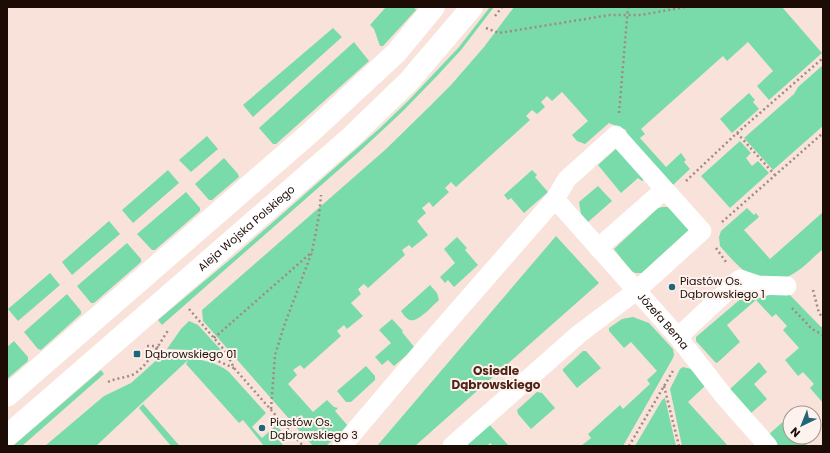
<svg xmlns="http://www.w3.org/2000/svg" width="830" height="453" font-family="Poppins,sans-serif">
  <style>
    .green { fill: #79dba9 }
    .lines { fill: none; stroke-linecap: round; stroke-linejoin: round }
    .path { stroke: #a08b84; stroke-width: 2.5; stroke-dasharray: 2 3; stroke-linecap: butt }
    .street { stroke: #fff; stroke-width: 19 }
    .secondary { stroke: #fff; stroke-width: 22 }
    .poi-dot { fill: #226578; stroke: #fdf2ee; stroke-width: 1.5 }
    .labels { text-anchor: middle; stroke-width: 4; stroke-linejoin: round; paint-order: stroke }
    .street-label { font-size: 11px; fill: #1d0b05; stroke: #fdf2ee }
    .poi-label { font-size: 11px; fill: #1d0b05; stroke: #fdf2ee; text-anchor: start }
    .neighbourhood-label { font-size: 12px; font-weight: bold; fill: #502516; stroke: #fdf2ee }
  </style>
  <rect width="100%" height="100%" fill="#f9e2da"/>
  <path class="green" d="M386,7H414L416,10L383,46H380L374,29L370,25Z
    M490,7H494L461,50L437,76L402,112L359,152L162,325L158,320L239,252L380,128L410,99L459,47Z
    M514,7H782L822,53L769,100L757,86L773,71L748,42L727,61L723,56L641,129L645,134L640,138L666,167L681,153L686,160L684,162L690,169L673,185L627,136L626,130L609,123L585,144L577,141L572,135L588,121L562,92L552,101L547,96L541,102L545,107L537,114L532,110L526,116L530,120L456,187L451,182L445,188L449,192L433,207L429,202L422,208L426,213L417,221L428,235L412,248L409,245L402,250L405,255L368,288L364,284L358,289L361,294L351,303L363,316L347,329L344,325L337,331L341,336L304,369L300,365L293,370L297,375L288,384L313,412L327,400L334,407L338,408L335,411L348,426L326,446H313L203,321L202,310L385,150L429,107L451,85L484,47Z
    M333,28L342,37L253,117L243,105Z
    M354,42L369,61L276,144H273L259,128Z
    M823,65V126L773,170L744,138L794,94L798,87Z
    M749,93L755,100L753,102L759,109L732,133L720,119Z
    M207,136L218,149L191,172L179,160Z
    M740,141L751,153L746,158L752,166L758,161L769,173L730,208L701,176Z
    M618,147L648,177L642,181L638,178L621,193L598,165Z
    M224,158L238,174L239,177L212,200H209L195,184Z
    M168,170L179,183L133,223L122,210Z
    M532,170L537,175L535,177L548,192L524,213L511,198L508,200L504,195Z
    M598,186L612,201L588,222L581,214L579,202Z
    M186,192L200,208V211L155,250H152L137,234Z
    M663,207H669L692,227L642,273H636L632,272L614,249L658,208Z
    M747,208L754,215L756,213L759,217L744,230L770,259L823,212V249C812,258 802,270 789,276C775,282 754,278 742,269C734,262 727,254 720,246L719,237L721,231Z
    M109,221L120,234L72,275L62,262Z
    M556,236L599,283L415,446H377Z
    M457,237L467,248L465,250L478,265L454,287L448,280L445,283L440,277L455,263L444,249Z
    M127,243L141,259V262L94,303H91L77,286Z
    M50,273L60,285L18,321L8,309Z
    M430,285L437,293L439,300C433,305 418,323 410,320C406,319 403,314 401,311Z
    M750,291L756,299L773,294L787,292L821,327L823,326V403L810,388L814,384L803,372L798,376L785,360L799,348L783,330L787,326L776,314L772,317L756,300L727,325L740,342L717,363L715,362L696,341V337Z
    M67,294L81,311V314L41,350L38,349L24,332Z
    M633,317L649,323L673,349L674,355L673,358L623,446H581L591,438L588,434L620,405L623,409L650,384L647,380L657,371L631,342L624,348L609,331V328L622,319Z
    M392,319L403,331L402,332L415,348L394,366L388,360L382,365L375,357L391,343L379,330Z
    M189,321L198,325L221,350L223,355L222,357L219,358L190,350L167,349L181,329Z
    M14,341L28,357V361L7,379V347Z
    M583,351H586L601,368L577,388L563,371V369Z
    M173,356C191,358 215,360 229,372L266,413L252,427L262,438L276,425L283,433L277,438L284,446H264L243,420L239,423L186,364L188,360L96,446H45L104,396L131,383L160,357Z
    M759,362L767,372L754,384L767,399L750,414L729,390Z
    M366,366L375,376V380L351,402H346L337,391Z
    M683,367L691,369L705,386L688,402L728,446H682L670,389L680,369Z
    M101,370L104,374L22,446H13Z
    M537,392L542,393L555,408L531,429L518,414L517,410Z
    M665,398L676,446H635L662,400Z
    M143,404L177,443L180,446H171L139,408Z
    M785,420L790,425V437H800L807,445L805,446H778L768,435Z
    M488,423L509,446H493L490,443L487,446H462Z"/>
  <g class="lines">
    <path class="path" d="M495,16L502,7
      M486,28L499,33L610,15H641L685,7
      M619,113L628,7
      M737,133L775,175
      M686,181L737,133L823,58
      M722,222L823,133
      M716,248L726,262
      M813,290L819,313L823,318
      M792,308L812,329L823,335
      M189,309L226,352L234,368L303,446
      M214,338L312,252
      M147,346H156L165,353L189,354L213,359L234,368
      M108,382C116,378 124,378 132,375C146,369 160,342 169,329
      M664,386L679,446
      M271,409L275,355L284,326L312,252L319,216L321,195
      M629,446L674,369"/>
    <g class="street">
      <path id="s1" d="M555,199L678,337L723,395L768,446"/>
      <path d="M598,248L664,190"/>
      <path d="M678,337L740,279L758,285L787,286"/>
      <path d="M342,446L432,340L555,199L567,179L616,135L702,231L636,291L579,334L452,446"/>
    </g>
    <g class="secondary">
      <path d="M7,396L311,132L396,53L434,7"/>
      <path id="s2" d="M7,436L351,137L409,81L472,7"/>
    </g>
  </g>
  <g class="poi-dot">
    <circle cx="672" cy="287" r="4"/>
    <rect x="133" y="350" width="8" height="8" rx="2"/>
    <circle cx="262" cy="428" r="4"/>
  </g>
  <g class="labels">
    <g class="street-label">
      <text dy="4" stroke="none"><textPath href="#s2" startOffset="317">Aleja Wojska Polskiego</textPath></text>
      <text dy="4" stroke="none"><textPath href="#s1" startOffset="163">Józefa Bema</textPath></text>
    </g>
    <g class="poi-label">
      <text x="680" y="285">Piastów Os.<tspan x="680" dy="13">Dąbrowskiego 1</tspan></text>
      <text x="145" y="358">Dąbrowskiego 01</text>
      <text x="270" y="426">Piastów Os.<tspan x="270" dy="13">Dąbrowskiego 3</tspan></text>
    </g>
    <g class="neighbourhood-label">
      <text x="496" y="375">Osiedle<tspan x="496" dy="14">Dąbrowskiego</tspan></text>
    </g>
  </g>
  <rect width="830" height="453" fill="none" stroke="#1d0b05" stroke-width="16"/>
  <g transform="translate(802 425) rotate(223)"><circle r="19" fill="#fdf2ee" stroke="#a39691"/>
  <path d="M0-3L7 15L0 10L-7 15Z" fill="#226578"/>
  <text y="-6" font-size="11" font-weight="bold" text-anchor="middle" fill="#1d0b05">N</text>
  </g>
</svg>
